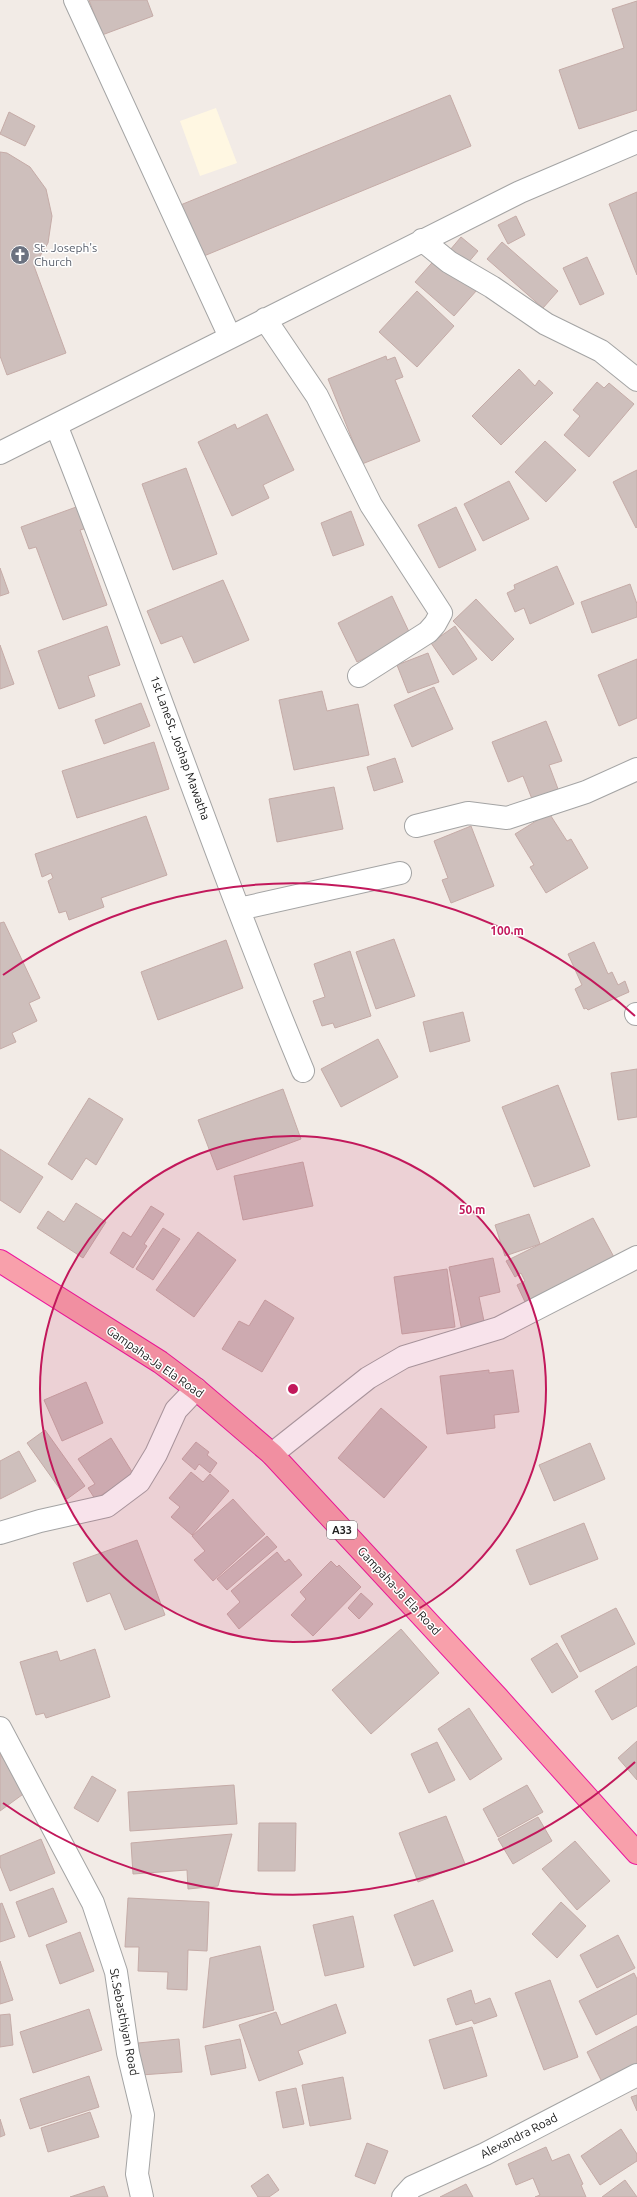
<svg xmlns="http://www.w3.org/2000/svg" width="637" height="2197" font-family="Ubuntu,sans-serif">
  <style>
    .education { fill: #fff7e2 }
    .building { fill: #cebfbc; stroke: #c5aba7 }
    .lines { fill: none; stroke-linecap: round; stroke-linejoin: round }
    .minor-casing { stroke: #a4a4a4; stroke-width: 24 }
    .trunk-casing { stroke: #ed169d; stroke-width: 24 }
    .minor { stroke: #fff; stroke-width: 22 }
    .trunk { stroke: #f8a0ab; stroke-width: 22 }
    .ring { fill: none; stroke: #c2185b; stroke-width: 2 }
    .labels { text-anchor: middle; stroke-width: 3; stroke-linejoin: round; paint-order: stroke }
    .shield { fill: #fff; stroke: #636363; stroke-width: 1 }
    .shield-label { font-size: 11px; font-weight: bold; fill: #202020 }
    .worship-label { font-size: 12px; fill: #5b616d; stroke: #fff; text-anchor: start }
    .street-label { font-size: 12px; fill: #202020; stroke: #fff }
    .centre { fill: #c2185b; stroke: #fff; stroke-width: 2 }
    .ring-label { font-size: 12px; text-anchor: middle; font-weight: bold; fill: #c2185b; stroke: #fff; stroke-width: 3; stroke-linejoin: round; paint-order: stroke }
  </style>
  <rect width="100%" height="100%" fill="#f2ebe6"/>
  <path class="education" d="M216,108L237,163L200,176L180,121Z"/>
  <path class="building" d="M89,0H147L153,16L102,35Z
    M637,1V110L579,129L559,70L624,48L612,9Z
    M450,95L471,146L199,258L178,206Z
    M9,112L35,126L25,146L0,134Z
    M0,152L7,153L30,167L46,189L52,216L48,243L34,266L66,353L7,375L0,356Z
    M637,192V275L609,204Z
    M516,216L525,235L508,244L498,225Z
    M461,237L478,251L467,264L450,250Z
    M502,242L558,291L543,308L487,259Z
    M438,256L477,290L454,316L415,282Z
    M587,257L604,294L580,305L563,268Z
    M417,291L454,326L417,367L379,332Z
    M386,356L387,360L395,357L403,377L395,380L420,441L362,464L328,379Z
    M519,369L535,386L539,380L553,393L501,445L472,416Z
    M597,382L604,388L609,383L634,404L589,457L564,435L580,416L573,410Z
    M267,414L294,470L263,485L269,498L232,516L198,442L235,424L237,429Z
    M545,441L576,470L546,502L515,472Z
    M186,468L217,554L173,570L142,484Z
    M637,470V527L636,528L613,482Z
    M509,481L529,519L483,541L464,504Z
    M79,506L87,528L80,530L107,605L63,620L36,547L29,549L21,527Z
    M456,507L476,550L439,568L418,525Z
    M351,511L364,545L333,556L321,523Z
    M557,566L574,604L530,624L524,608L515,612L507,593L515,589L514,585Z
    M0,568L9,593L0,596Z
    M223,580L249,640L194,663L182,636L161,644L147,611Z
    M630,584L637,604V617L592,633L581,602Z
    M392,596L411,636L357,662L338,623Z
    M476,599L514,639L492,661L453,621Z
    M107,626L120,665L88,676L95,696L59,709L38,651Z
    M455,626L477,659L453,675L431,643Z
    M0,645L14,684L0,689Z
    M428,653L439,682L408,693L397,665Z
    M637,659V718L619,726L598,675Z
    M434,687L453,729L412,747L394,705Z
    M322,691L327,711L358,704L369,755L294,770L279,700Z
    M141,703L150,726L104,744L95,720Z
    M546,721L562,761L549,765L558,789L532,799L523,776L508,782L492,742Z
    M154,742L169,789L77,818L62,771Z
    M395,758L403,782L374,791L367,767Z
    M334,787L343,829L277,842L269,799Z
    M549,813L567,841L571,839L588,868L546,893L530,867L534,865L515,834Z
    M146,816L167,875L101,898L104,907L69,920L66,911L59,913L48,881L53,878L51,873L42,877L35,854Z
    M471,826L494,886L451,903L442,880L448,878L434,841Z
    M4,922L40,998L29,1003L37,1021L12,1033L16,1042L0,1049V923Z
    M394,939L415,996L376,1009L356,952Z
    M226,940L243,988L158,1020L141,972Z
    M594,942L608,974L612,972L618,985L625,981L629,992L588,1010L586,1008L584,1009L575,989L582,985L568,954Z
    M350,951L371,1016L335,1028L333,1023L322,1026L313,1001L325,997L314,964Z
    M463,1012L470,1041L430,1052L423,1022Z
    M378,1039L398,1077L341,1107L321,1069Z
    M637,1069V1117L618,1120L611,1073Z
    M558,1085L590,1166L534,1187L502,1107Z
    M283,1089L301,1139L217,1170L198,1120Z
    M89,1098L123,1119L96,1165L86,1158L72,1180L48,1164Z
    M0,1149L43,1177L20,1213L0,1200Z
    M303,1162L313,1206L243,1220L234,1176Z
    M76,1203L106,1222L83,1258L37,1228L48,1211L64,1222Z
    M151,1206L164,1214L144,1244L147,1246L133,1268L110,1253L123,1232L131,1237Z
    M529,1214L540,1244L505,1256L495,1225Z
    M593,1218L615,1259L526,1304L517,1285L525,1281L521,1273L515,1277L506,1261Z
    M163,1228L180,1239L153,1280L136,1269Z
    M198,1232L236,1260L194,1317L156,1290Z
    M493,1258L500,1292L479,1297L485,1326L462,1331L449,1267Z
    M447,1269L455,1327L402,1334L394,1277Z
    M265,1300L294,1318L262,1372L222,1349L239,1321L249,1326Z
    M489,1370V1373L513,1370L519,1412L494,1415L495,1428L447,1434L440,1376Z
    M86,1382L103,1423L62,1441L44,1400Z
    M381,1408L427,1447L384,1498L338,1458Z
    M45,1430L85,1486L67,1499L27,1443Z
    M111,1438L134,1475L95,1499L88,1488L95,1484L78,1459Z
    M196,1442L209,1452L207,1455L217,1463L210,1473L199,1464L195,1470L182,1459Z
    M590,1443L605,1479L554,1501L539,1465Z
    M19,1451L36,1481L0,1499V1461Z
    M191,1472L203,1482L210,1474L229,1491L192,1535L171,1517L180,1507L169,1498Z
    M233,1499L265,1534L213,1581L194,1560L205,1551L192,1536Z
    M584,1523L598,1559L530,1585L516,1550Z
    M267,1536L277,1547L227,1590L217,1579Z
    M137,1540L165,1615L125,1630L110,1593L87,1602L73,1563Z
    M277,1552L285,1562L289,1559L302,1575L239,1629L227,1614L240,1602L231,1591Z
    M331,1561L337,1567L339,1565L361,1587L313,1636L291,1615L306,1599L300,1592Z
    M361,1593L373,1604L359,1619L348,1608Z
    M616,1608L635,1644L580,1672L561,1636Z
    M401,1629L439,1673L371,1734L332,1690Z
    M557,1643L578,1677L552,1693L531,1659Z
    M95,1649L110,1697L46,1718L44,1713L36,1715L20,1662L57,1651L60,1661Z
    M637,1666V1706L612,1720L595,1691Z
    M469,1708L502,1759L470,1780L438,1729Z
    M637,1741V1780L618,1758Z
    M437,1742L455,1780L429,1793L411,1754Z
    M0,1754L26,1792L0,1811Z
    M92,1776L116,1790L98,1822L74,1808Z
    M234,1785L237,1824L130,1831L128,1792Z
    M527,1785L543,1812L498,1837L483,1809Z
    M446,1816L465,1864L418,1882L399,1833Z
    M538,1817L552,1841L513,1864L498,1839Z
    M259,1823H296L295,1871H258Z
    M232,1834L218,1886L188,1889L187,1870L133,1874L131,1843Z
    M41,1839L55,1873L10,1891L0,1866V1856Z
    M575,1841L610,1881L577,1910L542,1869Z
    M53,1888L67,1922L29,1937L16,1902Z
    M128,1898L209,1902L207,1951L188,1950L187,1990L167,1989L168,1972L138,1971L139,1947H125Z
    M433,1900L453,1951L414,1966L394,1915Z
    M561,1902L586,1926L557,1958L532,1934Z
    M2,1903L15,1937L0,1942V1904Z
    M353,1916L364,1967L325,1976L313,1925Z
    M80,1932L94,1971L60,1984L46,1945Z
    M618,1935L635,1968L597,1988L580,1955Z
    M260,1946L274,2010L203,2028L210,1958Z
    M0,1961L13,2000L0,2004Z
    M634,1973L637,1979V2014L596,2035L579,2001Z
    M550,1980L578,2057L544,2070L515,1993Z
    M471,1990L475,2004L490,1998L497,2016L474,2024L472,2020L456,2025L447,1999Z
    M336,2004L346,2033L298,2051L303,2064L259,2081L239,2025L276,2012L281,2025Z
    M89,2009L102,2050L33,2073L20,2032Z
    M10,2014L13,2045L0,2047V2015Z
    M637,2026V2072L605,2088L587,2052Z
    M472,2027L487,2076L444,2089L429,2040Z
    M179,2039L182,2072L141,2075L138,2043Z
    M240,2039L246,2068L211,2075L205,2046Z
    M89,2076L99,2107L30,2129L20,2099Z
    M343,2077L351,2119L310,2126L302,2085Z
    M296,2088L304,2124L283,2128L276,2092Z
    M637,2095V2111L631,2097Z
    M90,2112L99,2137L48,2152L41,2128Z
    M0,2119L5,2135L0,2137Z
    M621,2129L637,2154V2161L600,2185L581,2156Z
    M367,2143L388,2151L375,2184L355,2176Z
    M546,2147L552,2161L569,2154L583,2184L581,2185L586,2197H535L540,2195L533,2178L516,2185L508,2164Z
    M268,2174L279,2190L269,2197H258L251,2186Z
    M625,2180L637,2197H602Z
    M466,2184L473,2197H440Z
    M104,2186L108,2197H70Z"/>
  <g class="lines">
    <g class="minor-casing">
      <path id="minor" d="M75,0L230,337
        M422,240L449,262L492,287L546,324L601,351L637,380
        M265,319L317,396L371,505L441,613L435,624L428,632L359,676
        M56,425C142,639 214,858 303,1071
        M0,453L520,192L637,142
        M416,826L468,813L507,818L586,792L637,769
        M239,909L400,873
        M636,1014H637
        M272,1454L368,1378L404,1357L499,1328L637,1257
        M0,1533L40,1521L107,1506L139,1482L156,1454L176,1410L196,1389
        M0,1728L93,1903L116,1972L128,2053L143,2115L137,2174L142,2197
        M403,2197L412,2187L485,2154L637,2075"/>
    </g>
    <g class="trunk-casing">
      <path id="trunk" d="M0,1261L160,1362L196,1389L272,1454L498,1698L637,1853"/>
    </g>
    <use href="#minor" class="minor"/>
    <use href="#trunk" class="trunk"/>
  </g>
  <circle cx="293" cy="1389" r="253" fill="#c2185b" fill-opacity=".12"/>
  <g class="ring">
    <circle cx="293" cy="1389" r="253"/>
    <path d="M635 1762A506 506 0 0 1 3 1803M3 975A506 506 0 0 1 635 1016"/>
  </g>
  <defs>
    <g id="church-disc" transform="scale(1)"><circle r="9.5" fill="#6b7280" stroke="#fff"/><path d="M-1.2-6h2.4v3.5h3.3v2.4h-3.3V6h-2.4V-.1h-3.3v-2.4h3.3Z" fill="#fff"/></g>
  </defs>
  <g fill-rule="evenodd">
    <use href="#church-disc" x="20" y="255"/>
  </g>
  <g class="labels">
    <rect class="shield" x="327" y="1521" width="30" height="18" rx="3"/>
    <g class="shield-label">
      <text x="342" y="1534">A33</text>
    </g>
    <g class="worship-label">
      <text x="34" y="252">St. Joseph's<tspan x="34" dy="14">Church</tspan></text>
    </g>
    <g class="street-label">
      <text transform="translate(180 748) rotate(70)" y="4">1st LaneSt. Joshap Mawatha</text>
      <text transform="translate(155 1362) rotate(35)" y="4">Gampaha-Ja Ela Road</text>
      <text transform="translate(399 1591) rotate(47)" y="4">Gampaha-Ja Ela Road</text>
      <text transform="translate(124 2022) rotate(79)" y="4">St.Sebasthiyan Road</text>
      <text transform="translate(519 2136) rotate(-27)" y="4">Alexandra Road</text>
    </g>
  </g>
  <circle cx="293" cy="1389" r="6" class="centre"/>
  <g class="ring-label">
    <text x="507" y="935">100 m</text>
    <text x="472" y="1214">50 m</text>
  </g>
</svg>
